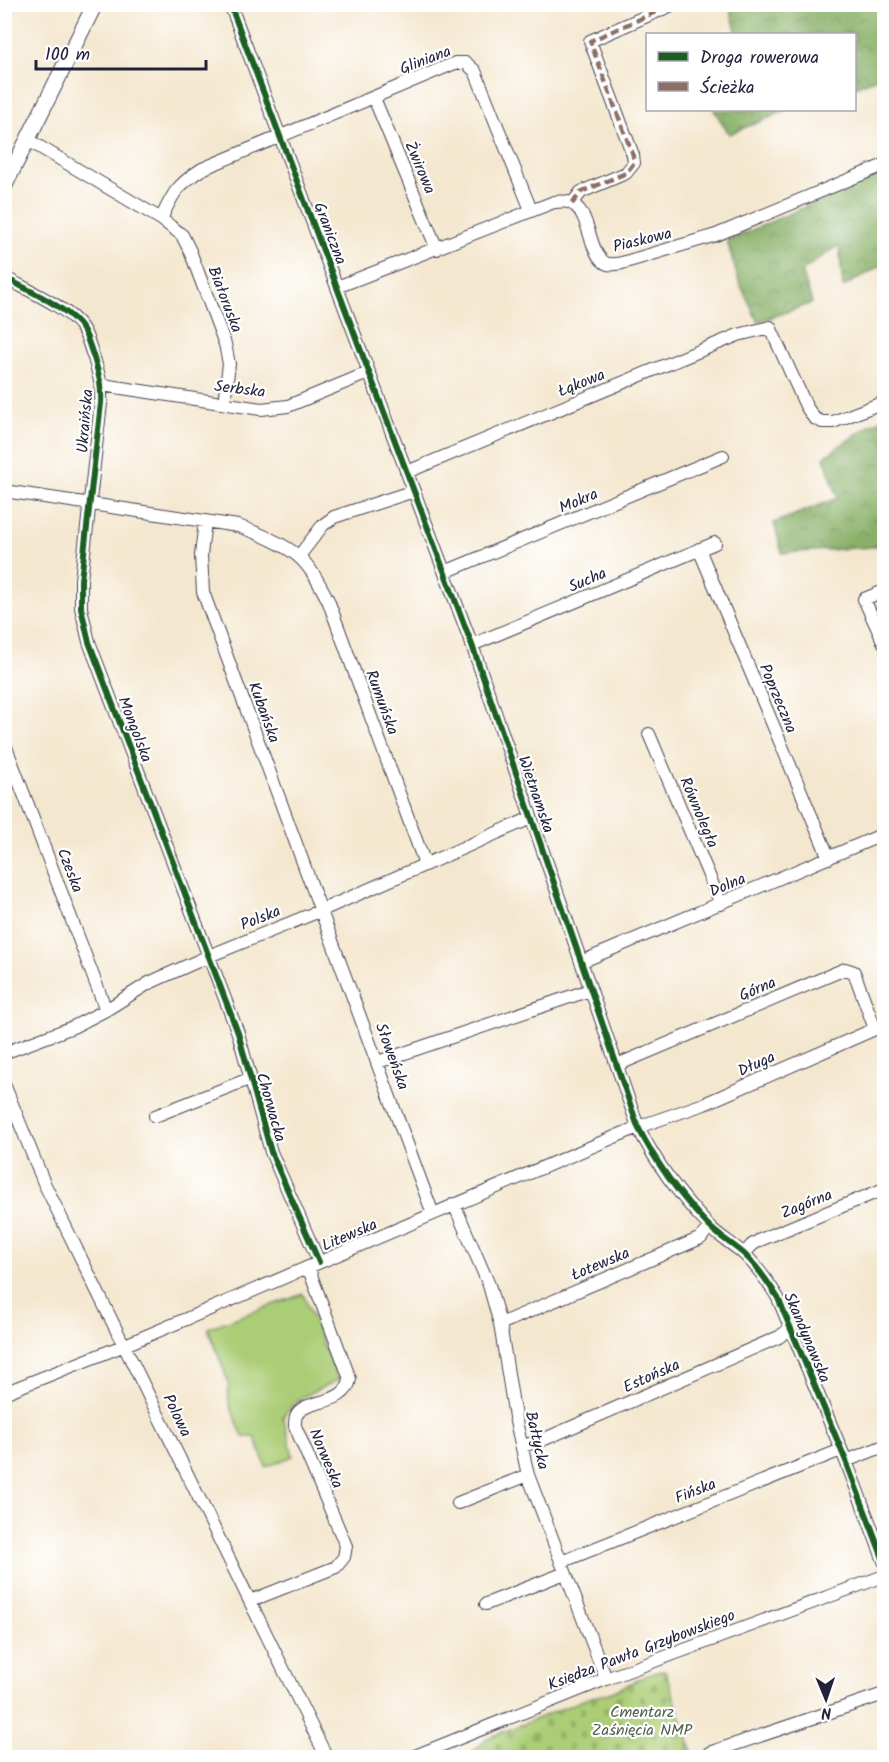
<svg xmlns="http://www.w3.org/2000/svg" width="889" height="1762" font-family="Kalam,sans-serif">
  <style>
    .grass { fill: #abcd76; stroke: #667858; stroke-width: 1.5 }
    .forest { fill: url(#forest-crowns); stroke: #556951; stroke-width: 1.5 }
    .cemetery { fill: url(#cemetery-stones); stroke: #667858; stroke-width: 1.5 }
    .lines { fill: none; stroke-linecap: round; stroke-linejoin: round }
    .minor-casing { stroke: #424051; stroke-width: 14 }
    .tertiary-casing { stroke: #424051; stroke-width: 17 }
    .minor { stroke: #fff; stroke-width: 12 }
    .tertiary { stroke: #fff; stroke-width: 15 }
    .quiet { stroke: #8d6e63; stroke-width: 4.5; stroke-dasharray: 9 4.5; stroke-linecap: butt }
    .cycleway-casing { stroke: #fff; stroke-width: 10 }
    .cycleway { stroke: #1b5e20; stroke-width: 6 }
    .labels { text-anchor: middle; stroke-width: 4.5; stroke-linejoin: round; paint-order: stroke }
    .street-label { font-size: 16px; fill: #22223b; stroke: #fff }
    .park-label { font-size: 16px; fill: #525e50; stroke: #fff }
  </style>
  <defs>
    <pattern id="forest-crowns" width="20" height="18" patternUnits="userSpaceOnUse" patternTransform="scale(1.5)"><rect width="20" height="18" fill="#88b067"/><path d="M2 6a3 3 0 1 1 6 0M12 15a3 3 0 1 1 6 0" fill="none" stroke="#6f8f56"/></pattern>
    <pattern id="cemetery-stones" width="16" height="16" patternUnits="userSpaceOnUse" patternTransform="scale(1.5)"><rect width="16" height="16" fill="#abcd76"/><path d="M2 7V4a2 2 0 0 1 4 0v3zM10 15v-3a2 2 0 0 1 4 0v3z" fill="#93b067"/></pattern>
  </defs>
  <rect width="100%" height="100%" fill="#fff"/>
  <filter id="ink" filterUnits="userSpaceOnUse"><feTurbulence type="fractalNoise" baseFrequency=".0167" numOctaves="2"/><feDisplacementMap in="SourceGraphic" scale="12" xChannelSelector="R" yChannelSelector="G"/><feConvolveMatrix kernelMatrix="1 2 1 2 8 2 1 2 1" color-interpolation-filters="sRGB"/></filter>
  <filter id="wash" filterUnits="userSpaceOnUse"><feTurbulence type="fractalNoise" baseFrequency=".008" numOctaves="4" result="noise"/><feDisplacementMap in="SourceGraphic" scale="24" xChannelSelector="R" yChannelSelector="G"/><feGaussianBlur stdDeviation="1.35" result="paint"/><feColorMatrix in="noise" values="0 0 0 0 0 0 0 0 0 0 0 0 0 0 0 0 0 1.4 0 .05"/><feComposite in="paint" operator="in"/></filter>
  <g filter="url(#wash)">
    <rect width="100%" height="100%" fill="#f4e7cf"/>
    <path class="grass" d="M303,1294L338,1380L298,1399L283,1416L293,1456L266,1467L255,1437H243L229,1403L228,1381L208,1328Z"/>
    <path class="forest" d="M729,5H884V75L855,87L854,34H737Z
      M714,110H788L729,134Z
      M884,172V264L843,287L839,245L802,271L812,303L758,322L739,282L727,241Z
      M884,419V542L873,547L782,553L774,523L838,498L824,457L870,425Z"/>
    <path class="cemetery" d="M665,1670L694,1757H460L474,1751L488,1738L591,1697C610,1695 625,1686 641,1678C649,1674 657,1672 665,1670Z"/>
  </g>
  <g filter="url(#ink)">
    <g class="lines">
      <g class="minor-casing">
        <path id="minor" d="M230,4L472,645L638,1127C656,1163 680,1196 708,1225C718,1236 733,1244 744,1254C758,1267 768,1282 778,1298L846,1461L884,1561
          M374,98L437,249
          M28,140L161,219L182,235L190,251L225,344L229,364L224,403
          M572,204L581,192L626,173L634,163L633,155L590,41L674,4
          M161,219C173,193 177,185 202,169L455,63H466L475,71L531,210
          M4,277C27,290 68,307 82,328C88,337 90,348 94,358C99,375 102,385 101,403L81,580V608L89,642L238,1033L271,1152L319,1262
          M337,287L554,202C558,202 564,201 568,202C591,208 587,250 604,262C609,266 616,264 622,263L716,235L884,165
          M102,385L261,409L288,406L368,373
          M407,472L738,335L770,327L806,406L814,418L822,422H833L884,402
          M4,491L238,526C258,533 281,542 298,556C311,567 320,585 328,600L425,864
          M205,521L201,555L203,592L433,1214
          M699,549L829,858
          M299,556L323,525L334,517L414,491
          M445,572L723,456
          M884,591L864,599L884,643
          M472,645L715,543
          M649,734L721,904
          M4,742L106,1010
          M581,962L884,834
          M4,1053L73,1027L106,1010L149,983L209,956L322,910L531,818
          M378,1062L590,990
          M617,1065L845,969L854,972L875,1029
          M4,1084L44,1183L327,1758
          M155,1116L249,1079
          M454,1204L489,1285L500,1324L515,1417L528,1475L606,1679
          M744,1254L752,1245L760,1240L884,1189
          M500,1324L701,1238L709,1227
          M4,1393L125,1345L638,1127L704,1104L884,1025
          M522,1446L540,1441L779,1337L791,1328
          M846,1461L884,1446
          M458,1503L528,1475
          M561,1562L841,1450
          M250,1601L336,1567L344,1557L346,1546L295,1426C295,1425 295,1417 296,1416C303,1398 346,1407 350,1379L308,1267
          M486,1604L565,1573
          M709,1753L884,1694
          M410,1758L606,1679L884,1576"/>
      </g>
      <g class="tertiary-casing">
        <path id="tertiary" d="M4,187L95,4"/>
      </g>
      <use href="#minor" class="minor"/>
      <use href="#tertiary" class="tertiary"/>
      <path class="quiet" d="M572,204L581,192L626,173L634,163L633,155L590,41L674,4"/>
      <g class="cycleway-casing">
        <path id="cycleway" d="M230,4L472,645L638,1127C656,1163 680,1196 708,1225C718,1236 733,1244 744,1254C758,1267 768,1282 778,1298L846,1461L884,1561
          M4,277C27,290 68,307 82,328C88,337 90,348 94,358C99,375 102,385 101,403L81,580V608L89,642L238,1033L271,1152L319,1262"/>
      </g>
      <use href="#cycleway" class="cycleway"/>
    </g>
  </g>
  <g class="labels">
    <g class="street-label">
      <text transform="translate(425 59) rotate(-21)" y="6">Gliniana</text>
      <text transform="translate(421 167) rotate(67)" y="6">Żwirowa</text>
      <text transform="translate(331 233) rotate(69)" y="6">Graniczna</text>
      <text transform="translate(642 239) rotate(-14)" y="6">Piaskowa</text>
      <text transform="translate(226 299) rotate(69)" y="6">Białoruska</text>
      <text transform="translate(581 382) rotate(-22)" y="6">Łąkowa</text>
      <text transform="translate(240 388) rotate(7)" y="6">Serbska</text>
      <text transform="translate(84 421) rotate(-85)" y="6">Ukraińska</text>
      <text transform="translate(578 500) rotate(-23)" y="6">Mokra</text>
      <text transform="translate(587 579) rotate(-23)" y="6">Sucha</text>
      <text transform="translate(779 698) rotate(67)" y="6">Poprzeczna</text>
      <text transform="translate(383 702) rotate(70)" y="6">Rumuńska</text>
      <text transform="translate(265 712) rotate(70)" y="6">Kubańska</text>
      <text transform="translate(136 729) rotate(69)" y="6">Mongolska</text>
      <text transform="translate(537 794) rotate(71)" y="6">Wietnamska</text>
      <text transform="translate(700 812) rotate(67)" y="6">Równoległa</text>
      <text transform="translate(71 870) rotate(69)" y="6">Czeska</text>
      <text transform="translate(727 884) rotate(-23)" y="6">Dolna</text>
      <text transform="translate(260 917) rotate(-22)" y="6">Polska</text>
      <text transform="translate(757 988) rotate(-23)" y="6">Górna</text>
      <text transform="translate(393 1056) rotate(70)" y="6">Słoweńska</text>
      <text transform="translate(756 1063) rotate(-24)" y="6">Długa</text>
      <text transform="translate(272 1107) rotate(74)" y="6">Chorwacka</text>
      <text transform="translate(806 1203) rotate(-22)" y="6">Zagórna</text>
      <text transform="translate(349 1234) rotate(-23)" y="6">Litewska</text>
      <text transform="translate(600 1263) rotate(-23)" y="6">Łotewska</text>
      <text transform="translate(808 1337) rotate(67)" y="6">Skandynawska</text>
      <text transform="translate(651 1375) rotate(-24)" y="6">Estońska</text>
      <text transform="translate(178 1415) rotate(64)" y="6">Polowa</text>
      <text transform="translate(538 1440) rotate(77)" y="6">Bałtycka</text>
      <text transform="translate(327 1458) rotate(67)" y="6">Norweska</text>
      <text transform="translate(695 1490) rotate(-22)" y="6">Fińska</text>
      <text transform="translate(641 1649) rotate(-21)" y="6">Księdza Pawła Grzybowskiego</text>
    </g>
    <g class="park-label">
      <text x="642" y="1717">Cmentarz<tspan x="642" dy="18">Zaśnięcia NMP</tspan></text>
    </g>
  </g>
  <rect width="889" height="1762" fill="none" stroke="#fff" stroke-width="24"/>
  <rect x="646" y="33" width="210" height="78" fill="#ffffff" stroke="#a7a7b1" stroke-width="1.5"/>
  <rect x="658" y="52" width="30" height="9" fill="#1b5e20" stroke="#a7a7b1" stroke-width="1.5"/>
  <text x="700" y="63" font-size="18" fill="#22223b">Droga rowerowa</text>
  <rect x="658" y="82" width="30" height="9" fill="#8d6e63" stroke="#a7a7b1" stroke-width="1.5"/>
  <text x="700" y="93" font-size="18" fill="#22223b">Ścieżka</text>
  <g transform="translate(826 1699) rotate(178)" stroke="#ffffff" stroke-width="4.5" paint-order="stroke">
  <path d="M0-4.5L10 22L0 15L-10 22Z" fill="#22223b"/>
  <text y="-9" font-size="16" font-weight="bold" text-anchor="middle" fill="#22223b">N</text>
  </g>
  <path d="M36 60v9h170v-9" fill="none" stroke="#22223b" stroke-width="3"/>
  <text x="45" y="60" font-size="18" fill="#22223b" stroke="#ffffff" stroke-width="4.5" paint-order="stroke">100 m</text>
</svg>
